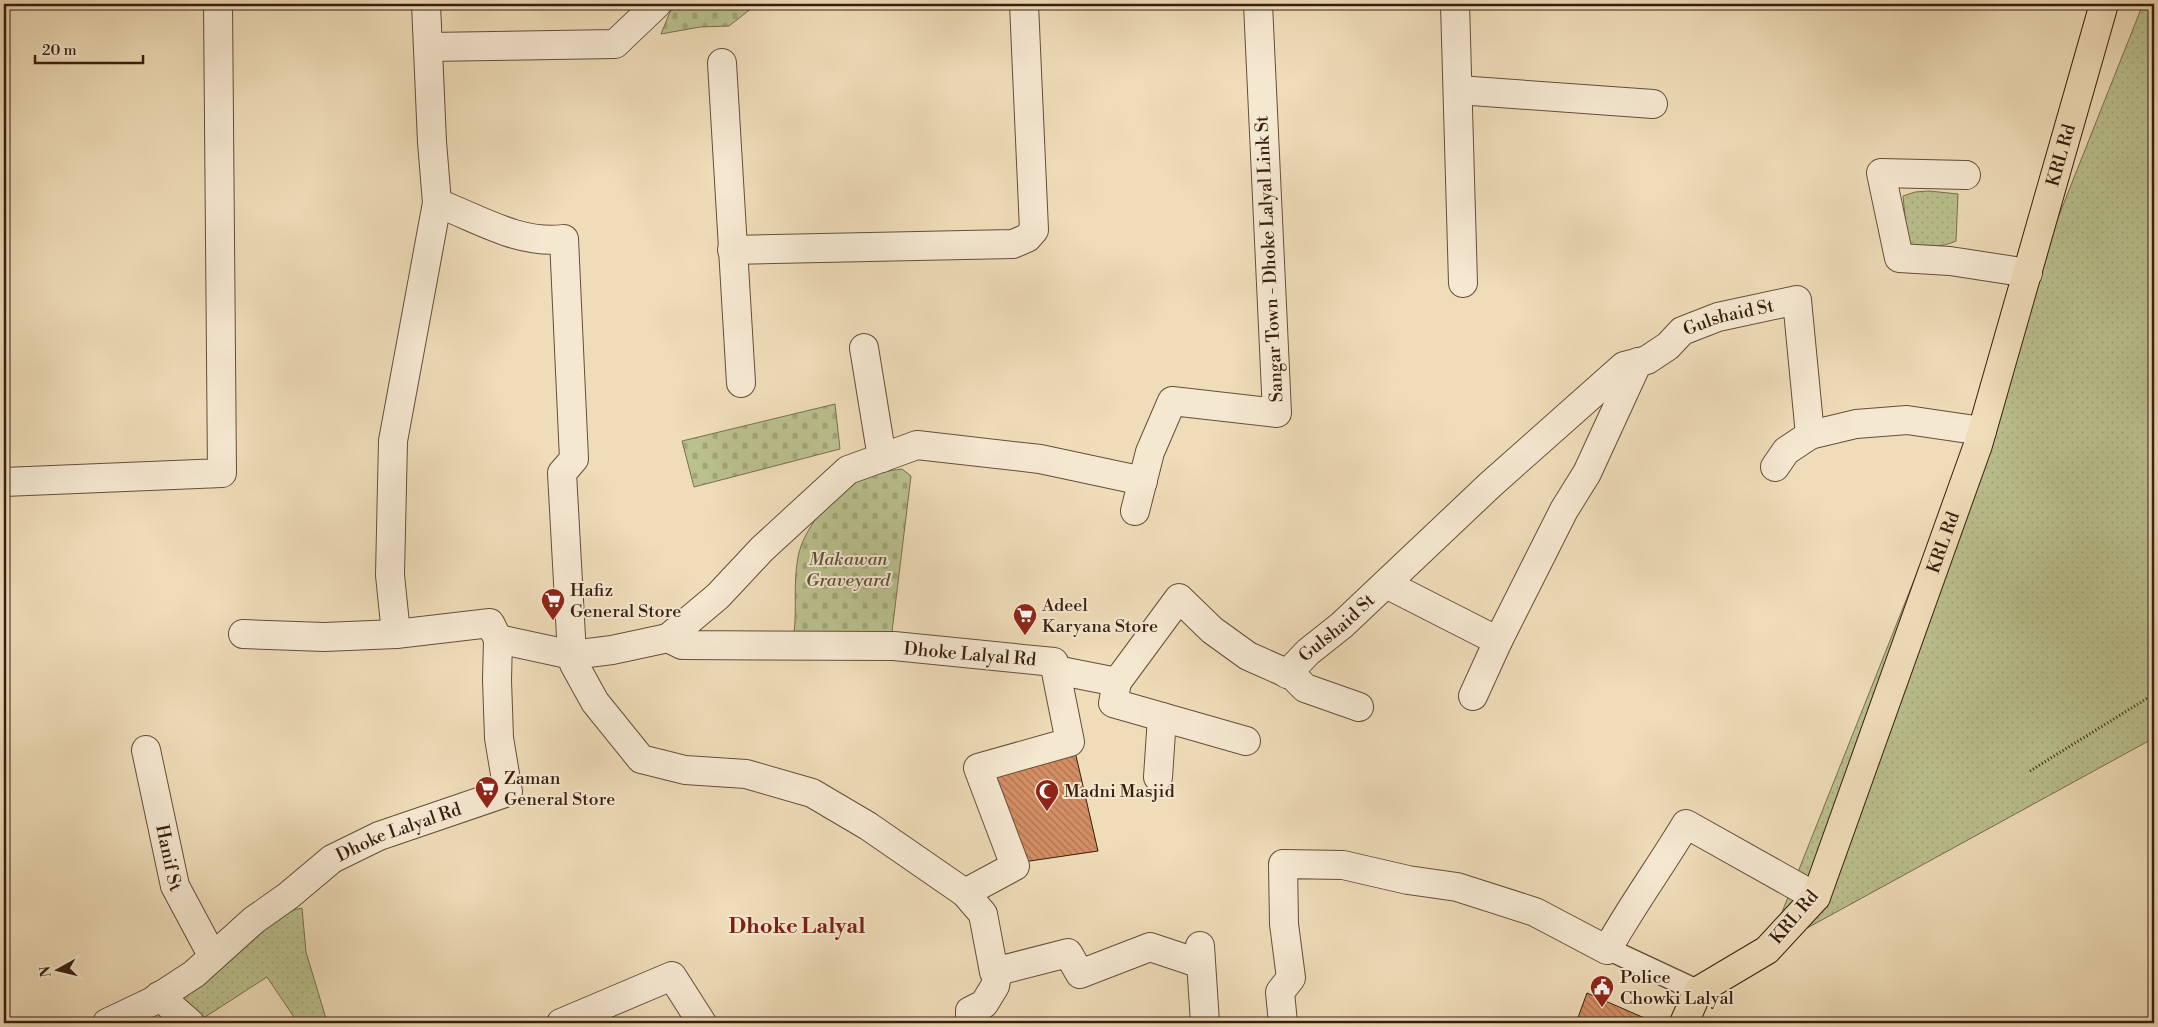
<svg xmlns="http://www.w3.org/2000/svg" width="2158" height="1027" font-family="'Libre Bodoni',serif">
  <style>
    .grass { fill: url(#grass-dots); stroke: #786f4e }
    .cemetery { fill: url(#cemetery-stones); stroke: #786f4e }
    .building { fill: url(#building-back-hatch); stroke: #371e0f }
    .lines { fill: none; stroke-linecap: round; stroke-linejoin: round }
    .pedestrian-casing { stroke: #654e39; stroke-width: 24 }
    .minor-casing { stroke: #654e39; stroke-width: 30 }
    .tertiary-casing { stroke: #654e39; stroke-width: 30 }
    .primary-casing { stroke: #371e0f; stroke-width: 30 }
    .path { stroke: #371e0f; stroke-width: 3; stroke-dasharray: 1 2.5; stroke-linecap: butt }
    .pedestrian { stroke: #f5e8d1; stroke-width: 21 }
    .minor { stroke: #f5e8d1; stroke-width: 28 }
    .tertiary { stroke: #f5e8d1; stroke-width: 28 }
    .primary { stroke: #efdcb8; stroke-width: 28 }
    .labels { text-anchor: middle; stroke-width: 4; stroke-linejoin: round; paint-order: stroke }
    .street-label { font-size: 18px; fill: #371e0f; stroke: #f5e8d1 }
    .park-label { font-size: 18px; font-style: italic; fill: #5e4f35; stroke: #f5e8d1 }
    .poi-label { font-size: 18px; fill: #371e0f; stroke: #f5e8d1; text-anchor: start }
    .district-label { font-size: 22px; font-weight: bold; fill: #7a1f14; stroke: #f5e8d1 }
  </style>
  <defs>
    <pattern id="grass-dots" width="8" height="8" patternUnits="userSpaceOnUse" patternTransform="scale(1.25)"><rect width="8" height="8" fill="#bac08e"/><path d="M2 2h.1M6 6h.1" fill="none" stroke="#a0a579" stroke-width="1.8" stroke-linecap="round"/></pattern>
    <pattern id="cemetery-stones" width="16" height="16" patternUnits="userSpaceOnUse" patternTransform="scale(1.25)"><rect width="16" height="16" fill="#bac08e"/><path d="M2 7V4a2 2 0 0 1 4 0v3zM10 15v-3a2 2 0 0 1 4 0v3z" fill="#a0a579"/></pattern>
    <pattern id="building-back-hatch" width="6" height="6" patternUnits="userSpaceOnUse" patternTransform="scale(1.25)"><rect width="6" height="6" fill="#d48e64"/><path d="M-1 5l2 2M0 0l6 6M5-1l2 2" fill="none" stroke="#ad7351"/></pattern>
  </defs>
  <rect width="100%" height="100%" fill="#efdcb8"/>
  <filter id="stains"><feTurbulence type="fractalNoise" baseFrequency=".004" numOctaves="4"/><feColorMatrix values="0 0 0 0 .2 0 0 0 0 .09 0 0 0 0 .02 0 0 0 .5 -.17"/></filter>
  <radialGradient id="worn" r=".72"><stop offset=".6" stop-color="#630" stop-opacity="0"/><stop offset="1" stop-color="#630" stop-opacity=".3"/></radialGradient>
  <path class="grass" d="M2143,4H2154V738L1767,950Z
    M1929,191L1958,194L1956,241C1941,248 1925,247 1908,247L1903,196L1915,192Z
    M302,908L306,952L327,1022L298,1023L267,977L202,1019L181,999L285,912Z"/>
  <path class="cemetery" d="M679,4H757L729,26L700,27L661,34L670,12Z
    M835,404L840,449L694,487L682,441Z
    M902,469L911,476L891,640L794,634C797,609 793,583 798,557C803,529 832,494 858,480C872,473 887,471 902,469Z"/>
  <path class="building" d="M1074,747L1098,851L1023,862L991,772Z
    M1587,993L1656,1023H1576Z"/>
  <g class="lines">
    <g class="pedestrian-casing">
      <path id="pedestrian" d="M1608,949L1698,991"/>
    </g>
    <g class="minor-casing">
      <g id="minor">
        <path d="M1455,4L1463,283"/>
        <path d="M428,47L615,44L657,4"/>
        <path d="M722,63L741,383"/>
        <path d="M1458,90L1653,104"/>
        <path d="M1966,175L1881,173L1899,258L1950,261L2028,273"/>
        <path d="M437,203C478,218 519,245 564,239L574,459L562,473L572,655L574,664L595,702L641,759L685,770L746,774L812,793L868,826L965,893L983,914L994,972L1068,953L1080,974L1150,947L1201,964"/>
        <path d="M732,250L1013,244L1027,238L1034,230L1024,4"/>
        <path d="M864,348L882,458"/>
        <path d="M1775,467L1786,451L1810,435L1856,424L1907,420L1982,431"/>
        <path d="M4,482L222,473L218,4"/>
        <path d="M1135,511L1150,452L1172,401L1277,413L1258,4"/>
        <path d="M1386,584L1498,641"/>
        <path d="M243,634L324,637L396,634L490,623L498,639"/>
        <path d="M396,634L390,575L393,441L437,203L432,142L426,4"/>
        <path d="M1056,670L1117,682L1179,598L1212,630L1248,656L1293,676L1305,688L1359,707"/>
        <path id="s1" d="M1287,674L1308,652L1342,625L1490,485L1624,366L1647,360L1668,346L1682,331L1718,317L1797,300L1810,435"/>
        <path d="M1117,682L1113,703L1246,741"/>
        <path d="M1473,696L1498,641L1564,510L1587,473L1638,362"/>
        <path id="s2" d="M146,750L175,886L213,957"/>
        <path d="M1158,777L1162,717"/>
        <path d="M965,893L1015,866L978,768L1070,742L1054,662L894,646L682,645L668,638L718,596L762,549L848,470L917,445L1040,459L1143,481"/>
        <path d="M1200,946L1205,1023"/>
        <path d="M159,996L190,1023"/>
        <path d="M561,1023L672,976L702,1023"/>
        <path d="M970,1023V1011L984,1004L995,986L998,970"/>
        <path d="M1283,1023L1280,992L1291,978L1284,924L1283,864L1343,865L1408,880L1457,887L1535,912L1607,950C1631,907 1660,867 1686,824L1816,897"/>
      </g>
    </g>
    <g class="tertiary-casing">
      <g id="tertiary">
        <path id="s3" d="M107,1023L151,1002L194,974L254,920L288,896L332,859L379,836L508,792L499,738L497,680L498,639L572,655L612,650L668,638"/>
      </g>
    </g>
    <g class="primary-casing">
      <g id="primary">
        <path id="s4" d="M1684,1023L1698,991L1767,950L1816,897L1978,445L2104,4"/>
      </g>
    </g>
    <path class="path" d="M2030,771L2154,694"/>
    <use href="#pedestrian" class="pedestrian"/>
    <use href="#minor" class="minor"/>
    <use href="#tertiary" class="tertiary"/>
    <use href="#primary" class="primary"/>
  </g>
  <defs>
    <g id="supermarket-pin" transform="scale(1.25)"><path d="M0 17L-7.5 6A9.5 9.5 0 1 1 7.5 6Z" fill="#8f2418" stroke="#f5e8d1"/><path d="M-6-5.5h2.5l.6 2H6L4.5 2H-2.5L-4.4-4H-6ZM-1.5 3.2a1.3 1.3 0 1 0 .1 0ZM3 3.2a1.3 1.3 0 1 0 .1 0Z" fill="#fff"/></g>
    <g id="mosque-pin" transform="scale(1.25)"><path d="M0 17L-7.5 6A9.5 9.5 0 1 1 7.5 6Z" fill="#8f2418" stroke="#f5e8d1"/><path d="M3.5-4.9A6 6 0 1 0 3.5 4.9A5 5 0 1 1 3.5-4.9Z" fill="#fff"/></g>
    <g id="civic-pin" transform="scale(1.25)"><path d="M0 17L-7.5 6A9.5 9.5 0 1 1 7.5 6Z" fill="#8f2418" stroke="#f5e8d1"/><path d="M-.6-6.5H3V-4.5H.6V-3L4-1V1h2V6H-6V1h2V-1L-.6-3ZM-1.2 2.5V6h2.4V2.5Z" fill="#fff"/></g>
  </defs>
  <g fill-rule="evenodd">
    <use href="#supermarket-pin" x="553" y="600"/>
    <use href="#supermarket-pin" x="1025" y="615"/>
    <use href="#supermarket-pin" x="487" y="788"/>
    <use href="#mosque-pin" x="1047" y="791"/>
    <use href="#civic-pin" x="1602" y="987"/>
  </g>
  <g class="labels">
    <g class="street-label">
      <text dy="6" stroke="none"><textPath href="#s4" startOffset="969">KRL Rd</textPath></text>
      <text transform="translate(1269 259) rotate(-93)" y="6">Sangar Town - Dhoke Lalyal Link St</text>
      <text dy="6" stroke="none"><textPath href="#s1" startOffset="575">Gulshaid St</textPath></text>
      <text dy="6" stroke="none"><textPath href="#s4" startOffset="564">KRL Rd</textPath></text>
      <text dy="6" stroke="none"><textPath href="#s1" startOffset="68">Gulshaid St</textPath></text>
      <text transform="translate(970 654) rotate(5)" y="6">Dhoke Lalyal Rd</text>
      <text dy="6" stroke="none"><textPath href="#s3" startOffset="352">Dhoke Lalyal Rd</textPath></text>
      <text dy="6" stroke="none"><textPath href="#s2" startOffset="110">Hanif St</textPath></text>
      <text transform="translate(1794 917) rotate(-50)" y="6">KRL Rd</text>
    </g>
    <g class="park-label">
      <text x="848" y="565">Makawan<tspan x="848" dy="21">Graveyard</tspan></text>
    </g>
    <g class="poi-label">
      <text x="570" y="596">Hafiz<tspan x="570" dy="21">General Store</tspan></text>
      <text x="1042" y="611">Adeel<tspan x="1042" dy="21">Karyana Store</tspan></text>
      <text x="504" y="784">Zaman<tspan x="504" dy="21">General Store</tspan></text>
      <text x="1064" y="797">Madni Masjid</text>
      <text x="1620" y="983">Police<tspan x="1620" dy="21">Chowki Lalyal</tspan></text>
    </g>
    <g class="district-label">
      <text x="797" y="933">Dhoke Lalyal</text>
    </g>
  </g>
  <rect width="2158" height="1027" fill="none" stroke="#efdcb8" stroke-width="20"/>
  <rect x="5" y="5" width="2148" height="1017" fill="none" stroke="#371e0f" stroke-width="2.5"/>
  <rect x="10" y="10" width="2138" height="1007" fill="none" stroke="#371e0f"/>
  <g transform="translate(58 970) rotate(262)" stroke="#f5e8d1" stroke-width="4" paint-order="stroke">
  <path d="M0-4L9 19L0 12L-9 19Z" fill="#371e0f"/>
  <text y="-8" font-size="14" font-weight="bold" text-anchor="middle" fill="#371e0f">N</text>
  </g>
  <path d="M35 55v8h108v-8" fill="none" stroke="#371e0f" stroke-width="2.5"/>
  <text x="42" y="55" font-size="15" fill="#371e0f" stroke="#f5e8d1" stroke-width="4" paint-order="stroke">20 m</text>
  <rect width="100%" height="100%" filter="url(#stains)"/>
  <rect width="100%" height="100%" fill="url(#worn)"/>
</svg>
